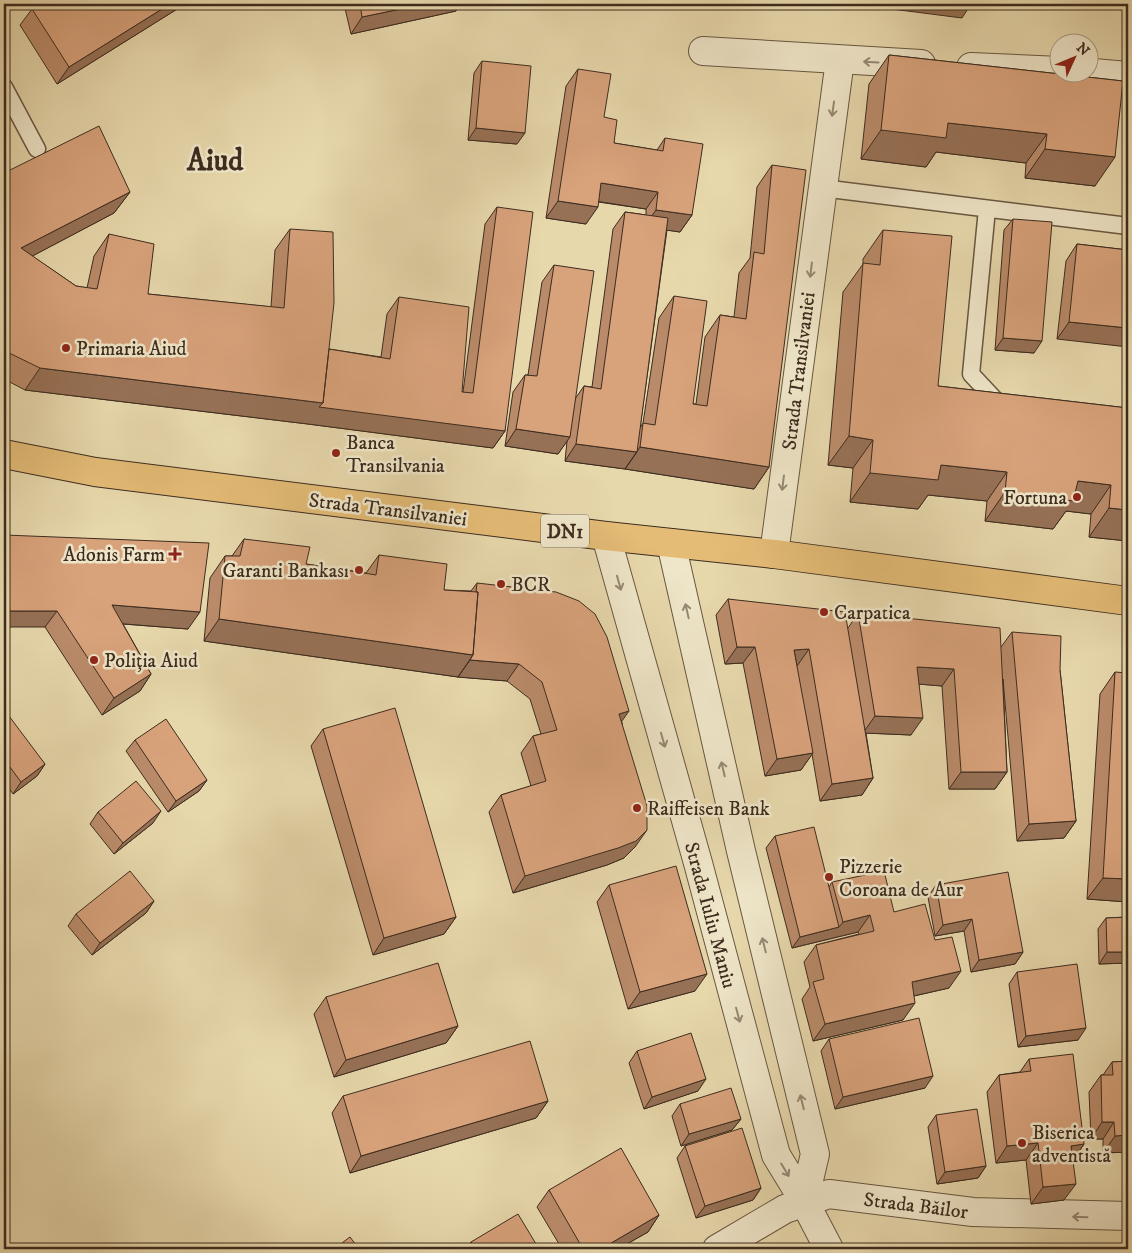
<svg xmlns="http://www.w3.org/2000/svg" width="1132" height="1253" font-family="'IM FELL DW Pica',serif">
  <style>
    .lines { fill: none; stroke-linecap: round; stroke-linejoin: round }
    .service-casing { stroke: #685742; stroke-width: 19 }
    .minor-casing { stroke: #685742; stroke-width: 30 }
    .primary-casing { stroke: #3d2c1f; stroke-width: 30 }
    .service { stroke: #efe6c9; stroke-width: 16 }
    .minor { stroke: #efe6c9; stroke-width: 28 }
    .primary { stroke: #e4bc76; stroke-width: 28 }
    .wall { fill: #ba8b6a; stroke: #3d2c1f }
    .shaded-wall { fill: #977156; stroke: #3d2c1f }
    .building { fill: #d8a27b; stroke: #3d2c1f }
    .oneway { stroke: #968974 }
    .poi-dot { fill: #8f2418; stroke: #efe6c9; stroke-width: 2 }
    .labels { text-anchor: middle; stroke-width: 5; stroke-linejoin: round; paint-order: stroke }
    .shield { fill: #efe6c9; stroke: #726452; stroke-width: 1 }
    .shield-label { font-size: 19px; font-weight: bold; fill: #3d2c1f }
    .poi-label { font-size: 20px; fill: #3d2c1f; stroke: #efe6c9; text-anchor: start }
    .street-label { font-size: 20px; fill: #3d2c1f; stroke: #efe6c9 }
    .town-label { font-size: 30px; font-weight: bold; fill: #3d2c1f; stroke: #efe6c9 }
  </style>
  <rect width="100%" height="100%" fill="#e7d8ac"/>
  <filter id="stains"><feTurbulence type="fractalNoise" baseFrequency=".004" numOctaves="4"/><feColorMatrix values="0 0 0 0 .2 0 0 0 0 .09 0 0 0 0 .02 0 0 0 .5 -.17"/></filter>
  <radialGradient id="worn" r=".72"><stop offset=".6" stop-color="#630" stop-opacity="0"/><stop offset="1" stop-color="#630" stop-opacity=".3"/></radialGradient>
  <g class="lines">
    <g class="service-casing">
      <path id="service" d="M4,87L37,149
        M822,188L1128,226
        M987,209L971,374L999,404H1004"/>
    </g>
    <g class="minor-casing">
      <path id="minor" d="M703,51L921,64
        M971,67L1060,71
        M1082,72L1128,76
        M606,536L698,863L776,1155L804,1201L829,1249
        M671,543L741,851L815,1154L804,1201
        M774,554L840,60
        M717,1249L785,1209L829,1194L973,1212L1128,1216"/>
    </g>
    <g class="primary-casing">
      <path id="primary" d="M4,454L95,472L606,536L774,554L1128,601"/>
    </g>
    <use href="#service" class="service"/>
    <use href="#minor" class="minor"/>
    <use href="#primary" class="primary"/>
  </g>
  <path class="wall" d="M40,4H184L182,6L57,84L20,25L32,9Z
    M344,4H461L456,11L351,34Z
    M889,55L1123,81L1095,186L1025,178L1026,163L936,152L926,167L861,159L869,84Z
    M482,61L517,144L468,140L474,73Z
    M578,69L604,117L614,143L657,150L665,138L692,215L680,232L667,230L640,428L643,423L659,318L674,296L693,404H696L705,337L720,315L734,317L739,273L750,258L757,187L772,165L769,467L754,489L625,469L565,461L567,441L558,454L505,446L513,392L525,375H528L542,282L554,265L575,399L584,386L592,387L613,229L625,212L646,215V209L598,202L586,224L546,218L566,86Z
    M4,173L130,192L114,213L32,256L76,286L87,288L94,256L109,234L148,294L271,307L275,250L290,229L329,349L381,357L387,314L399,297L462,392H463L485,224L497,207L505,431L493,448L308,424L25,390L4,379Z
    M1013,219L1034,353L995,350L1004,230Z
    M883,230L938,386L1128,408V541L1089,537L1091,514L1066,511L1053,529L985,521L987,501L928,495L918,509L850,502L853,468L828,465L843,292L863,264V259Z
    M1077,244L1128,250L1057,339L1066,261Z
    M4,535L188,629L123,624L151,674L140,691L102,715L45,627Z
    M244,539L306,564L366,573L379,555L444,590L471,591L477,583L622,722L635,847L624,858L607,865L513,893L489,812L501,795L531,786L521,753L533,736L541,734L530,699L507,681L458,677L204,641L210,578L225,556H232Z
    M728,599L848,628L858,613L1001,647L1012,632L1060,670L1076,821L1064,838L1017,841L1003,679L1007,772L995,789H949L942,686L919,684L911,735L866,733L873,778L862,795L820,801L812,754L801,770L765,776L743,663L725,664L716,615Z
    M1115,672L1128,902L1087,899L1100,694Z
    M4,720L45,764L37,776L13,794L4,781Z
    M323,729L456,917L444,934L373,955L311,746Z
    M135,740L207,780L199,791L168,812L126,751Z
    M98,812L153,823L114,854L90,824Z
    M775,836L829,887L832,882L894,912L935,940L949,988L914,996L903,1020L813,1041L802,999L810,987L804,962L816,945L859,934L858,932L792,948L766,848Z
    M609,885L695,991L628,1009L597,902Z
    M936,885L1023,952L1015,964L971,972L964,931L935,936L928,897Z
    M154,901L146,913L92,955L68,926L76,914Z
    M1128,917V963L1099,964L1098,929L1106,918Z
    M1017,972L1078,1040L1018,1047L1009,984Z
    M326,997L458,1026L446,1043L334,1077L314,1014Z
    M829,1039L925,1088L835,1109L821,1051Z
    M637,1051L698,1091L644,1109L629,1063Z
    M1029,1059L1084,1144L1073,1160L1064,1200L1031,1204L1026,1160L996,1163L987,1092L999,1075L1020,1072Z
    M1128,1061V1152L1103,1153V1139H1091L1089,1092L1101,1075H1103L1112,1062Z
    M343,1096L548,1101L536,1118L350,1173L332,1113Z
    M680,1104L741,1119L732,1130L681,1146L672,1116Z
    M936,1115L986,1166L978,1178L937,1184L928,1127Z
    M685,1146L761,1188L753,1200L696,1218L677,1158Z
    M549,1190L659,1215L648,1232L618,1249H562L537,1207Z
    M471,1242L539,1249H466Z"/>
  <path class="shaded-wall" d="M170,4H184L182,6L57,84L69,67Z
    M425,4H461L456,11L351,34L362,17Z
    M853,4H971L962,18Z
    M948,123L1047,134L1026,163L936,152L926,167L861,159L881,130Z
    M476,128L525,133L517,144L468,140Z
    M1045,149L1115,157L1095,186L1025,178Z
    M601,183L658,192L646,209L589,200Z
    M130,192L114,213L6,270L21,248Z
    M558,201L598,207L586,224L546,218Z
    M656,210L692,215L680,232L644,227Z
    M1069,322L1128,328V347L1057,339Z
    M1003,338L1042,341L1034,353L995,350Z
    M40,368L323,403L505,431L493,448L308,424L25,390Z
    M516,429L570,437L558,454L505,446Z
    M849,436L873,440L853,468L828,465Z
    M576,444L637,452L625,469L565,461Z
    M640,447L769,467L754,489L625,469Z
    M941,465L1007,472L987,501L928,495L918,509L850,502L870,473Z
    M1078,481L1111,485L1091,514L1066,511L1053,529L985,521L1005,492Z
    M1109,508L1128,510V541L1089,537Z
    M112,605L200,612L188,629L100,622Z
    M4,611H57L45,627H4Z
    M219,619L473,655L458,677L204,641Z
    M737,647H755L743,663L725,664Z
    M809,649L797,666L794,650Z
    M470,660L519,664L507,681L458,677Z
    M917,667L954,669L942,686L905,683Z
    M151,674L140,691L102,715L114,698Z
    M629,711L617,728L619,714Z
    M875,716L923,718L911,735L863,733Z
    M813,753L801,770L765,776L777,759Z
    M45,764L37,776L13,794L21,782Z
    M961,772H1007L995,789H949Z
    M873,778L862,795L820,801L832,784Z
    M207,780L199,791L168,812L176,801Z
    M161,811L153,823L114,854L123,843Z
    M1076,821L1064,838L1017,841L1029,824Z
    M647,830L635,847L624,858L607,865L513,893L525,876Z
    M1103,878L1128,879V902L1087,899Z
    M154,901L146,913L92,955L100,943Z
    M870,915L858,932L792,948L800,937L839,927L843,922Z
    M456,917L444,934L373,955L384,938Z
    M972,919L964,931L935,936L943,925Z
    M1023,952L1015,964L971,972L979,960Z
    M1107,952H1128V963L1099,964Z
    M961,971L949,988L900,999L912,982Z
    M707,974L695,991L628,1009L640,992Z
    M915,1003L903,1020L813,1041L825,1024Z
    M458,1026L446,1043L334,1077L346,1060Z
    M1086,1028L1078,1040L1018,1047L1026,1036Z
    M933,1076L925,1088L835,1109L843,1097Z
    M706,1079L698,1091L644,1109L652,1097Z
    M548,1101L536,1118L350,1173L361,1156Z
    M741,1119L732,1130L681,1146L689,1134Z
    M1102,1122H1114L1103,1139H1091Z
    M1128,1135V1152L1103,1153L1115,1136Z
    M1038,1143L1026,1160L996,1163L1007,1146Z
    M1084,1144L1072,1161L1071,1146Z
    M986,1166L978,1178L937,1184L945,1172Z
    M1076,1184L1064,1200L1031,1204L1043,1187Z
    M761,1188L753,1200L696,1218L705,1206Z
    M659,1215L648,1232L618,1249H601Z"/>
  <path class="building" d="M40,4H170L69,67L32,9Z
    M360,4H425L362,17Z
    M889,55L1123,81L1115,157L1045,149L1047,134L948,123L946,138L881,130Z
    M482,61L531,66L525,133L476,128Z
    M578,69L611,74L604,117L617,120L614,143L663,151L665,138L703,144L692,215L656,210L658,192L601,183L598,207L558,201Z
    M99,126L130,192L21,248L76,286L97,289L109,234L154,244L148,294L284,308L290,229L333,232L334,303L323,403L40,368L7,352L4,349V173Z
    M772,165L806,170L769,467L640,447L643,423L655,425L674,296L707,301L693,404L707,406L720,315L746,319L754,252L764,254Z
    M497,207L533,212L505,431L319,407L323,403L329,349L390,359L399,297L469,307L462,392L473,393Z
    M625,212L668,218L637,452L576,444L584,386L601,389Z
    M1013,219L1052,222L1042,341L1003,338Z
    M883,230L952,236L938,386L1128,408V510L1109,508L1111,485L1078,481L1073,501L1005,492L1007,472L941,465L938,480L870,473L873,440L849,436L863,263L880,265Z
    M1077,244L1128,250V328L1069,322Z
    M554,265L594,271L570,437L516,429L525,375L537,376Z
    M4,535L209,543L200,612L112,605L151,674L114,698L57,611H4Z
    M244,539L310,547L306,564L376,575L379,555L447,564L444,590L478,592L473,655L219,619L225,556H240Z
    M477,583L556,592L579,601L595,614L607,637L629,711L619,714L647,806V830L636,841L618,848L525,876L501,795L546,781L533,736L557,730L542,682L519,664L470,660L473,655L478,592H476Z
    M728,599L845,612L873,778L832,784L809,649L794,650L813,753L777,759L755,647H737Z
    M858,613L1000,628L1007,772H961L954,669L917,667L923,718L875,716Z
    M1012,632L1061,636L1060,670L1076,821L1029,824Z
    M1115,672L1128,673V879L1103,878Z
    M395,708L456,917L384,938L323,729Z
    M9,716L45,764L21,782L4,759V720Z
    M166,719L207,780L176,801L135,740Z
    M136,781L161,811L123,843L98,812Z
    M814,827L839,927L800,937L775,836Z
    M676,866L707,974L640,992L609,885Z
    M130,871L154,901L100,943L76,914Z
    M884,871L894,912L925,904L935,940L952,937L961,971L912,982L915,1003L825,1024L813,982L824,979L816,945L874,931L870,915L843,922L832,882Z
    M1008,872L1023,952L979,960L972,919L943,925L936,885Z
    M1128,917V952H1107L1106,918Z
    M438,963L458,1026L346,1060L326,997Z
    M1077,964L1086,1028L1026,1036L1017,972Z
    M919,1018L933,1076L843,1097L829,1039Z
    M691,1033L706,1079L652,1097L637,1051Z
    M530,1041L548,1101L361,1156L343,1096Z
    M1073,1054L1084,1144L1071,1146L1076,1184L1043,1187L1038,1143L1007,1146L999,1075L1031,1071L1029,1059Z
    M1128,1061V1135L1115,1136L1114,1122H1102L1101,1075H1113L1112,1062Z
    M731,1088L741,1119L689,1134L680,1104Z
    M977,1109L986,1166L945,1172L936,1115Z
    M742,1128L761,1188L705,1206L685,1146Z
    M621,1148L659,1215L601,1249H583L549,1190Z
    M518,1214L539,1249H476L471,1242Z
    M350,1237L359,1249H334Z"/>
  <defs><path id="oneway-shaft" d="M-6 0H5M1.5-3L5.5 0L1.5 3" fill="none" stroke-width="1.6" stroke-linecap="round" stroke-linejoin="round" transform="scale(1.25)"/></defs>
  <g class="oneway">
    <use href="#oneway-shaft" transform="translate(871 62) rotate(-177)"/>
    <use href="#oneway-shaft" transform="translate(833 109) rotate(98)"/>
    <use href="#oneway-shaft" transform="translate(811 270) rotate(97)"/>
    <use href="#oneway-shaft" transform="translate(783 483) rotate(97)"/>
    <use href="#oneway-shaft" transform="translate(619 583) rotate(74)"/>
    <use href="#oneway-shaft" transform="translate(687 611) rotate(-103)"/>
    <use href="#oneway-shaft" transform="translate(663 740) rotate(74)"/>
    <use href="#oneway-shaft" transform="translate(723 769) rotate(-103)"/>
    <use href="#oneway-shaft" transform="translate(764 945) rotate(-104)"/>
    <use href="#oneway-shaft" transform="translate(738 1015) rotate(75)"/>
    <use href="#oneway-shaft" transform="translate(802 1102) rotate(-104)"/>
    <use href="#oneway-shaft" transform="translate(785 1170) rotate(59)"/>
    <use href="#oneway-shaft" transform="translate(1080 1217) rotate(-178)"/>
  </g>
  <g class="poi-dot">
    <circle cx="66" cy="348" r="5"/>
    <circle cx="336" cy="453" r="5"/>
    <circle cx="1077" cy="497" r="5"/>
    <path d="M172.5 546.5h5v5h5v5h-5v5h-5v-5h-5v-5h5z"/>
    <circle cx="359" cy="570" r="5"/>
    <circle cx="501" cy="584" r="5"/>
    <circle cx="824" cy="612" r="5"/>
    <circle cx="94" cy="660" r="5"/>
    <circle cx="637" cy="808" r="5"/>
    <circle cx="829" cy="877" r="5"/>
    <circle cx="1022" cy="1143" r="5"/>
  </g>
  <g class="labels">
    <rect class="shield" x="541" y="514.5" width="48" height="33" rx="4"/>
    <g class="shield-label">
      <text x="565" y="538">DN1</text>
    </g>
    <g class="poi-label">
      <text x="76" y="355">Primaria Aiud</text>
      <text x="346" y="449">Banca<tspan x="346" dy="23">Transilvania</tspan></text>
      <text x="1067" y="504" text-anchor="end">Fortuna</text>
      <text x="165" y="561" text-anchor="end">Adonis Farm</text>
      <text x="349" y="577" text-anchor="end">Garanti Bankası</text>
      <text x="511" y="591">BCR</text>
      <text x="834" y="619">Carpatica</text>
      <text x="104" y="667">Poliția Aiud</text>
      <text x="647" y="815">Raiffeisen Bank</text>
      <text x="839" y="873">Pizzerie<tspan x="839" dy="23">Coroana de Aur</tspan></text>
      <text x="1032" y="1139">Biserica<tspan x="1032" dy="23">adventistă</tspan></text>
    </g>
    <g class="street-label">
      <text transform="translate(798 371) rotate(-83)" y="7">Strada Transilvaniei</text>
      <text transform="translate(388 509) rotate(7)" y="7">Strada Transilvaniei</text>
      <text transform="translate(711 915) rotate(75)" y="7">Strada Iuliu Maniu</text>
      <text transform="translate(916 1205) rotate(7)" y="7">Strada Băilor</text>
    </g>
    <g class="town-label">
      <text x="215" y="170">Aiud</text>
    </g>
  </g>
  <rect width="1132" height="1253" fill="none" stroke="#e7d8ac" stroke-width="20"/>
  <rect x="5" y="5" width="1122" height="1243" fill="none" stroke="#3d2c1f" stroke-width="2.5"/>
  <rect x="10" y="10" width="1112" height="1233" fill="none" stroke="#3d2c1f"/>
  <g transform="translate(1074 58) rotate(46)"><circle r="24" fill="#efe6c9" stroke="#a89c85"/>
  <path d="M0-4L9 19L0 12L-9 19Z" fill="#8f2418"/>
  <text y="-8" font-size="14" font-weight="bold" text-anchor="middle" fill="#3d2c1f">N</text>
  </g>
  <rect width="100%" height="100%" filter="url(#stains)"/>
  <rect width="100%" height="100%" fill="url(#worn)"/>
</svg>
